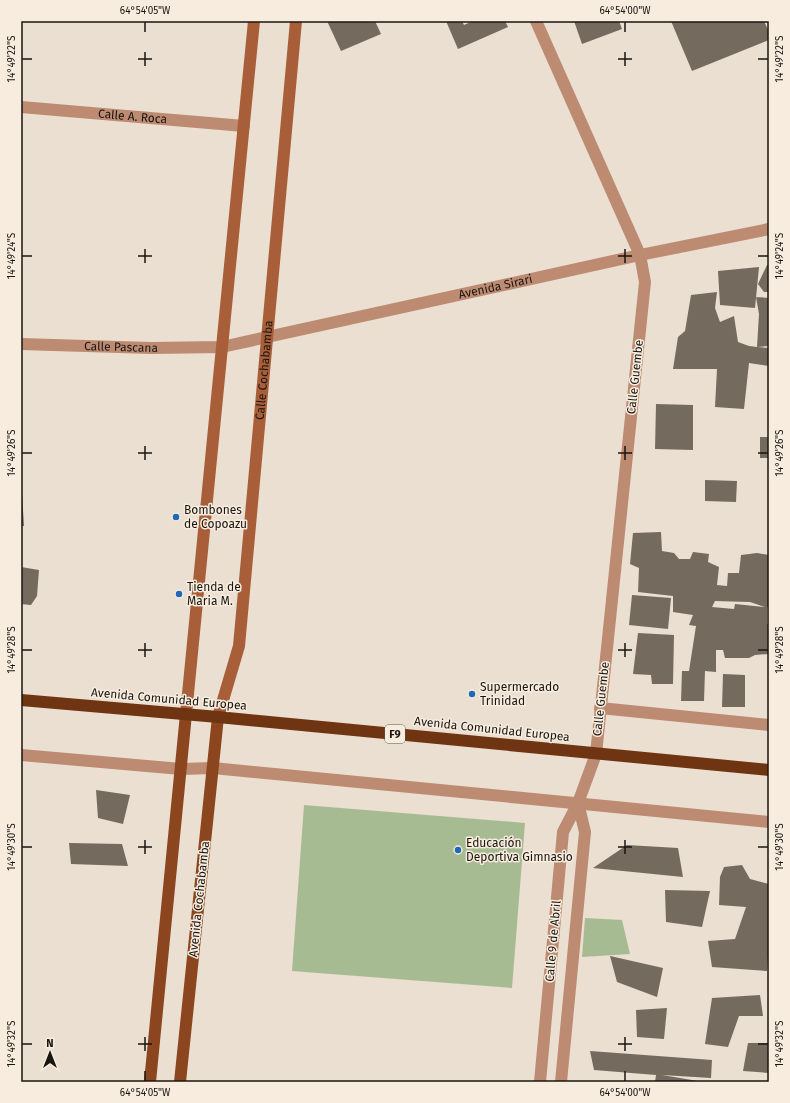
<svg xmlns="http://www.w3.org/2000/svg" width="790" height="1103" font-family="'Fira Sans',sans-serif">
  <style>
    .green { fill: #a7bb92 }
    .building { fill: #746a5e; fill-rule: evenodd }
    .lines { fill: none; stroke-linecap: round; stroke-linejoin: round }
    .street { stroke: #bd8a72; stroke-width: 12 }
    .secondary { stroke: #a85f39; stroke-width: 12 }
    .primary { stroke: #8c461f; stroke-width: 12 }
    .highway { stroke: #6f3412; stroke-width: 12 }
    .ticks { fill: none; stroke: #191611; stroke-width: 1.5 }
    .poi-dot { fill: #2268b8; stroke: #f7ecdd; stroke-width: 1.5 }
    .labels { text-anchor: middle; stroke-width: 3; stroke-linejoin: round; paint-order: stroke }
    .shield { fill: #f7ecdd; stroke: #5c564e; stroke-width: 1 }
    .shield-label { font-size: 11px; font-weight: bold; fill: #191611 }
    .street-label { font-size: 12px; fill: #191611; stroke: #f7ecdd }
    .poi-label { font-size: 12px; fill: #191611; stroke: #f7ecdd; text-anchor: start }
    .neatline { fill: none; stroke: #191611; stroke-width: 1.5 }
    .ticks-label { font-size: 10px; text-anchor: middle; fill: #191611 }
  </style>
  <rect width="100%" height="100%" fill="#eadfd0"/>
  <path class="green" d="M304,805L525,823L512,988L292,971Z
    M585,918L622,920L630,954L582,957Z"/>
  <path class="building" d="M327,21H375L381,34L341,51Z
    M446,21H462L464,25L473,21H505L508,27L458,49Z
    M574,21H619L622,29L582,44Z
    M671,21H764L769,32V40L692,71Z
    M767,265L769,266V292H764L758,284Z
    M759,267L755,308L720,305L718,271Z
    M717,292L715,308L720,322L734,316L738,342L749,346L757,347L759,314L756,297L769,298V346L757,347L769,348V366L749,363L744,409L715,407L717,369H673L678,337L685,331L691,295Z
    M656,404L693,405V450L655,449Z
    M760,437H769V458H760Z
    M705,480L737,481L736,502L705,501Z
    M21,494H22L24,526H21Z
    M661,532L662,551L674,553L679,559H690L693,552L709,554L708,562L719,567L717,585L727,586L728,573H739L741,555L757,553L769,555V607H767V624H769V654L755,655L749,658H725L723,650H716V672L705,671L704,701H681L682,671H689L696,626L689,625L693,615L673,612V596L638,592L639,568L630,564L633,533ZM715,601L750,602L765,607L735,604L734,609L712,607Z
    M21,567L39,570L37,596L31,605L21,604Z
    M632,595L671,598L668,629L629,625Z
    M638,633L674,635L673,684H652L651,675L633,674Z
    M723,674L745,675V707H722Z
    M96,790L130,795L123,824L98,818Z
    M69,843L122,844L128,866L71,864Z
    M627,845L678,848L683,877L593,868Z
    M742,865L750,879L769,884V941L767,971L712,967L708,941L735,939L746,907L719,905L720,877L724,867Z
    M665,890L710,891L702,927L666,922Z
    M610,956L663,968L657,997L617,982Z
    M760,995L763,1016H739L728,1047L705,1044L712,998Z
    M667,1008L664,1039L637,1037L636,1010Z
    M748,1043H769V1073L743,1071Z
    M590,1051L712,1060L711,1078L662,1075L704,1082H655L656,1075L594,1070Z"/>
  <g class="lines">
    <g class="street">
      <path d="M536,21L640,255L645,282L596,754L578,803L563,832L540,1082"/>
      <path id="s1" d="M21,107L244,126"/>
      <path id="s2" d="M21,344L151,348L222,347L640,255L769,229"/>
      <path d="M600,708L769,725"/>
      <path d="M21,755L181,769L213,768L769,822"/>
      <path d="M561,1082L585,832L578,803"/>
    </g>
    <g class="secondary">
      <path d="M186,714L254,21"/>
      <path id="s3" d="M218,717L239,646L296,21"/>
    </g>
    <path class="primary" d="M150,1082L186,714
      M180,1082L218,717"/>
    <path class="highway" d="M21,700L218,717L769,770"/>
  </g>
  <path class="ticks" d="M145,22V32M625,22V32M145,52V66M625,52V66M22,59H32M138,59H152M618,59H632M758,59H768M145,249V263M625,249V263M22,256H32M138,256H152M618,256H632M758,256H768M145,446V460M625,446V460M22,453H32M138,453H152M618,453H632M758,453H768M145,643V657M625,643V657M22,650H32M138,650H152M618,650H632M758,650H768M145,840V854M625,840V854M22,847H32M138,847H152M618,847H632M758,847H768M145,1037V1051M625,1037V1051M22,1044H32M138,1044H152M618,1044H632M758,1044H768M145,1071V1081M625,1071V1081"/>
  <g class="poi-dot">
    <circle cx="176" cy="517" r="4"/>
    <circle cx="179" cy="594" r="4"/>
    <circle cx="472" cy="694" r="4"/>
    <circle cx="458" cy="850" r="4"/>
  </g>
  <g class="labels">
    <rect class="shield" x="385" y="725" width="20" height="18" rx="3"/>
    <g class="shield-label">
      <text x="395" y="738">F9</text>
    </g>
    <g class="street-label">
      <text dy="4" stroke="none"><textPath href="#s1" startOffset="112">Calle A. Roca</textPath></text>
      <text dy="4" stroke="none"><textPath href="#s2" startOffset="481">Avenida Sirari</textPath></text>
      <text dy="4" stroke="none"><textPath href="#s2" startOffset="100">Calle Pascana</textPath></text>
      <text dy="4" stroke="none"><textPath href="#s3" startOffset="351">Calle Cochabamba</textPath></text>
      <text transform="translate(635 377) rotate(-84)" y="4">Calle Guembe</text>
      <text transform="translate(169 699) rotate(5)" y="4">Avenida Comunidad Europea</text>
      <text transform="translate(601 699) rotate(-84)" y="4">Calle Guembe</text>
      <text transform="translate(492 729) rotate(6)" y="4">Avenida Comunidad Europea</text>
      <text transform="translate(199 899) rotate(-84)" y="4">Avenida Cochabamba</text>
      <text transform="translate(553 941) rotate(-85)" y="4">Calle 9 de Abril</text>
    </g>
    <g class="poi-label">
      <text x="184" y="514">Bombones<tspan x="184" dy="14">de Copoazu</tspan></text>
      <text x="187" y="591">Tienda de<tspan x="187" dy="14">Maria M.</tspan></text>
      <text x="480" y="691">Supermercado<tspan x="480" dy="14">Trinidad</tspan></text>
      <text x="466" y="847">Educación<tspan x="466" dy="14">Deportiva Gimnasio</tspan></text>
    </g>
  </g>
  <rect width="790" height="1103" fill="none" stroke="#f7ecdd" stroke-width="44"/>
  <g transform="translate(50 1053)" stroke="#f7ecdd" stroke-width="3" paint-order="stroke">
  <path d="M0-3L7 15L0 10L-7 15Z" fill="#191611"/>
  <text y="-6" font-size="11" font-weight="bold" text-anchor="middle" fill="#191611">N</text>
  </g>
  <rect x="22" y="22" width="746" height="1059" class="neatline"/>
  <g class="ticks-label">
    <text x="145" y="14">64°54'05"W</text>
    <text x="625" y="14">64°54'00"W</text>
    <text transform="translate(11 59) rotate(-90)" y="4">14°49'22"S</text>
    <text transform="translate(779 59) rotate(-90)" y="4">14°49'22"S</text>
    <text transform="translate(11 256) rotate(-90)" y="4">14°49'24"S</text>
    <text transform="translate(779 256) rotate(-90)" y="4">14°49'24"S</text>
    <text transform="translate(11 453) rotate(-90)" y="4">14°49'26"S</text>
    <text transform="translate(779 453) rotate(-90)" y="4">14°49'26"S</text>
    <text transform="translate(11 650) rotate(-90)" y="4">14°49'28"S</text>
    <text transform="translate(779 650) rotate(-90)" y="4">14°49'28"S</text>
    <text transform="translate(11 847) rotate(-90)" y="4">14°49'30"S</text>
    <text transform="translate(779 847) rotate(-90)" y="4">14°49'30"S</text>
    <text transform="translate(11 1044) rotate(-90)" y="4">14°49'32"S</text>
    <text transform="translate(779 1044) rotate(-90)" y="4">14°49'32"S</text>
    <text x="145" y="1096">64°54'05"W</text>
    <text x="625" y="1096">64°54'00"W</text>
  </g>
</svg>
